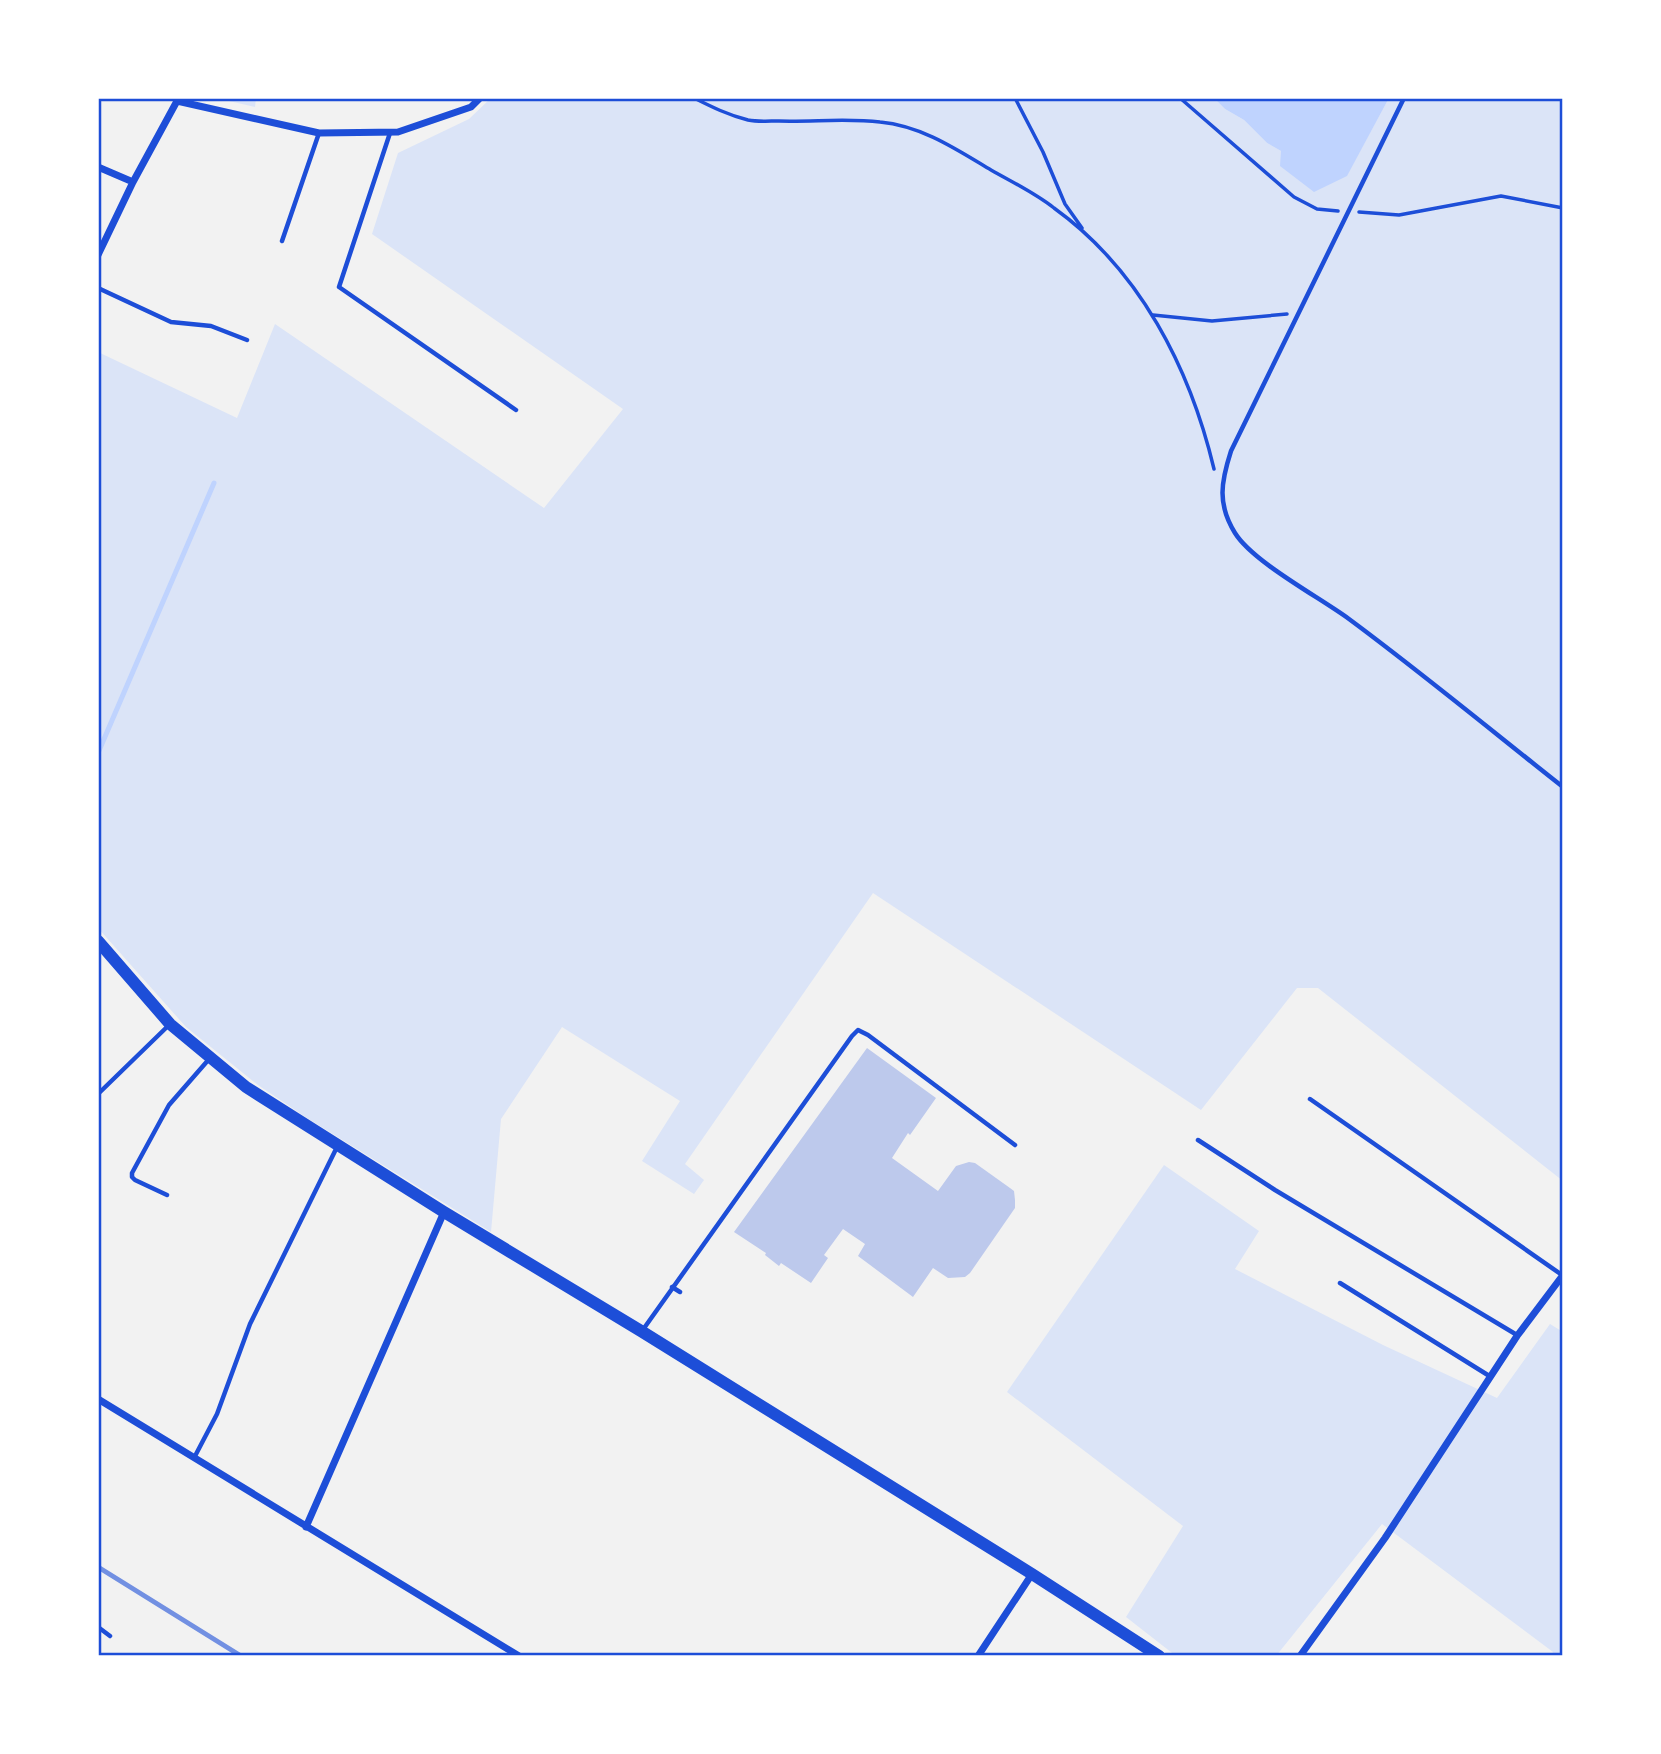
<svg xmlns="http://www.w3.org/2000/svg" width="1661" height="1754" font-family="'IBM Plex Sans',sans-serif">
  <style>
    .green { fill: #dbe4f7 }
    .water { fill: #bfd3fe }
    .lines { fill: none; stroke-linecap: round; stroke-linejoin: round }
    .stream { stroke: #bfd3fe; stroke-width: 5 }
    .building { fill: #bdc9ec }
    .path { stroke: #1d4ed8; stroke-width: 3.5 }
    .service { stroke: #1d4ed8; stroke-width: 4.5 }
    .minor { stroke: #1d4ed8; stroke-width: 7 }
    .secondary { stroke: #1d4ed8; stroke-width: 12 }
    .rail { stroke: #7290e2; stroke-width: 5 }
    .neatline { fill: none; stroke: #1d4ed8; stroke-width: 2.5 }
  </style>
  <rect width="100%" height="100%" fill="#f2f2f2"/>
  <path class="green" d="M216,98H256L255,107Z
    M491,98H1214L1225,109L1244,120L1267,143L1281,151L1347,175L1389,98H1563V1181L1318,988H1297L1201,1110L873,893L685,1164L704,1180L694,1194L642,1161L680,1101L562,1027L501,1119L491,1232L307,1118L258,1085L186,1027L98,928V352L237,418L275,324L544,508L623,409L372,234L398,153L469,119Z
    M1164,1165L1259,1231L1235,1269L1383,1345L1497,1398L1550,1324L1563,1332V1656H1551L1553,1652L1382,1524L1276,1656H1176L1126,1617L1183,1526L1007,1392Z"/>
  <path class="water" d="M1214,98H1389L1347,176L1314,192L1280,166L1281,151L1267,143L1244,120L1225,109Z"/>
  <g class="lines">
    <path class="stream" d="M98,753L214,483"/>
  </g>
  <path class="building" d="M867,1048L936,1098L910,1135L908,1133L892,1158L938,1191L956,1166L969,1162L975,1163L1010,1188L1014,1191L1015,1200V1208L970,1273L965,1277L948,1278L933,1268L913,1297L858,1256L865,1244L843,1229L824,1255L828,1258L811,1283L781,1263L779,1266L765,1255L766,1253L734,1232Z"/>
  <g class="lines">
    <path class="path" d="M694,98C712,107 728,115 748,120C758,122 769,121 779,121C813,122 847,118 880,122C922,126 956,149 991,170C1012,182 1035,193 1054,208C1140,270 1190,368 1214,469
      M1015,98L1043,152L1065,204L1082,228
      M1180,98L1294,197L1317,209L1338,211
      M1359,212L1399,215L1501,196L1563,208
      M1153,315L1212,321L1287,314"/>
    <path class="service" d="M1404,98L1231,451C1221,482 1217,504 1235,533C1253,562 1319,597 1349,619C1422,673 1492,731 1563,787
      M390,133L339,287L516,410
      M282,241L319,133
      M98,288L171,322L211,326L247,340
      M98,1094L169,1025
      M1310,1099L1562,1275
      M1198,1140L1275,1190L1517,1335
      M167,1195L135,1180L132,1177V1173L169,1105L210,1058
      M1340,1283L1491,1377
      M672,1287L680,1292
      M642,1331L852,1036L858,1030L868,1035L1015,1145
      M194,1458L217,1414L250,1324L337,1147
      M98,1627L110,1636"/>
    <path class="minor" d="M98,167L133,182
      M98,255L133,182L177,101L319,133L398,132L471,107L480,98
      M98,1399L519,1656
      M306,1527L444,1212
      M978,1656L1032,1574
      M1300,1656L1385,1538L1517,1336L1563,1275"/>
    <path class="secondary" d="M98,941L170,1024L246,1087L444,1212L641,1331L1032,1574L1159,1656"/>
    <path class="rail" d="M98,1567L241,1656"/>
  </g>
  <rect width="1661" height="1754" fill="none" stroke="#ffffff" stroke-width="200"/>
  <rect x="100" y="100" width="1461" height="1554" class="neatline"/>
</svg>
